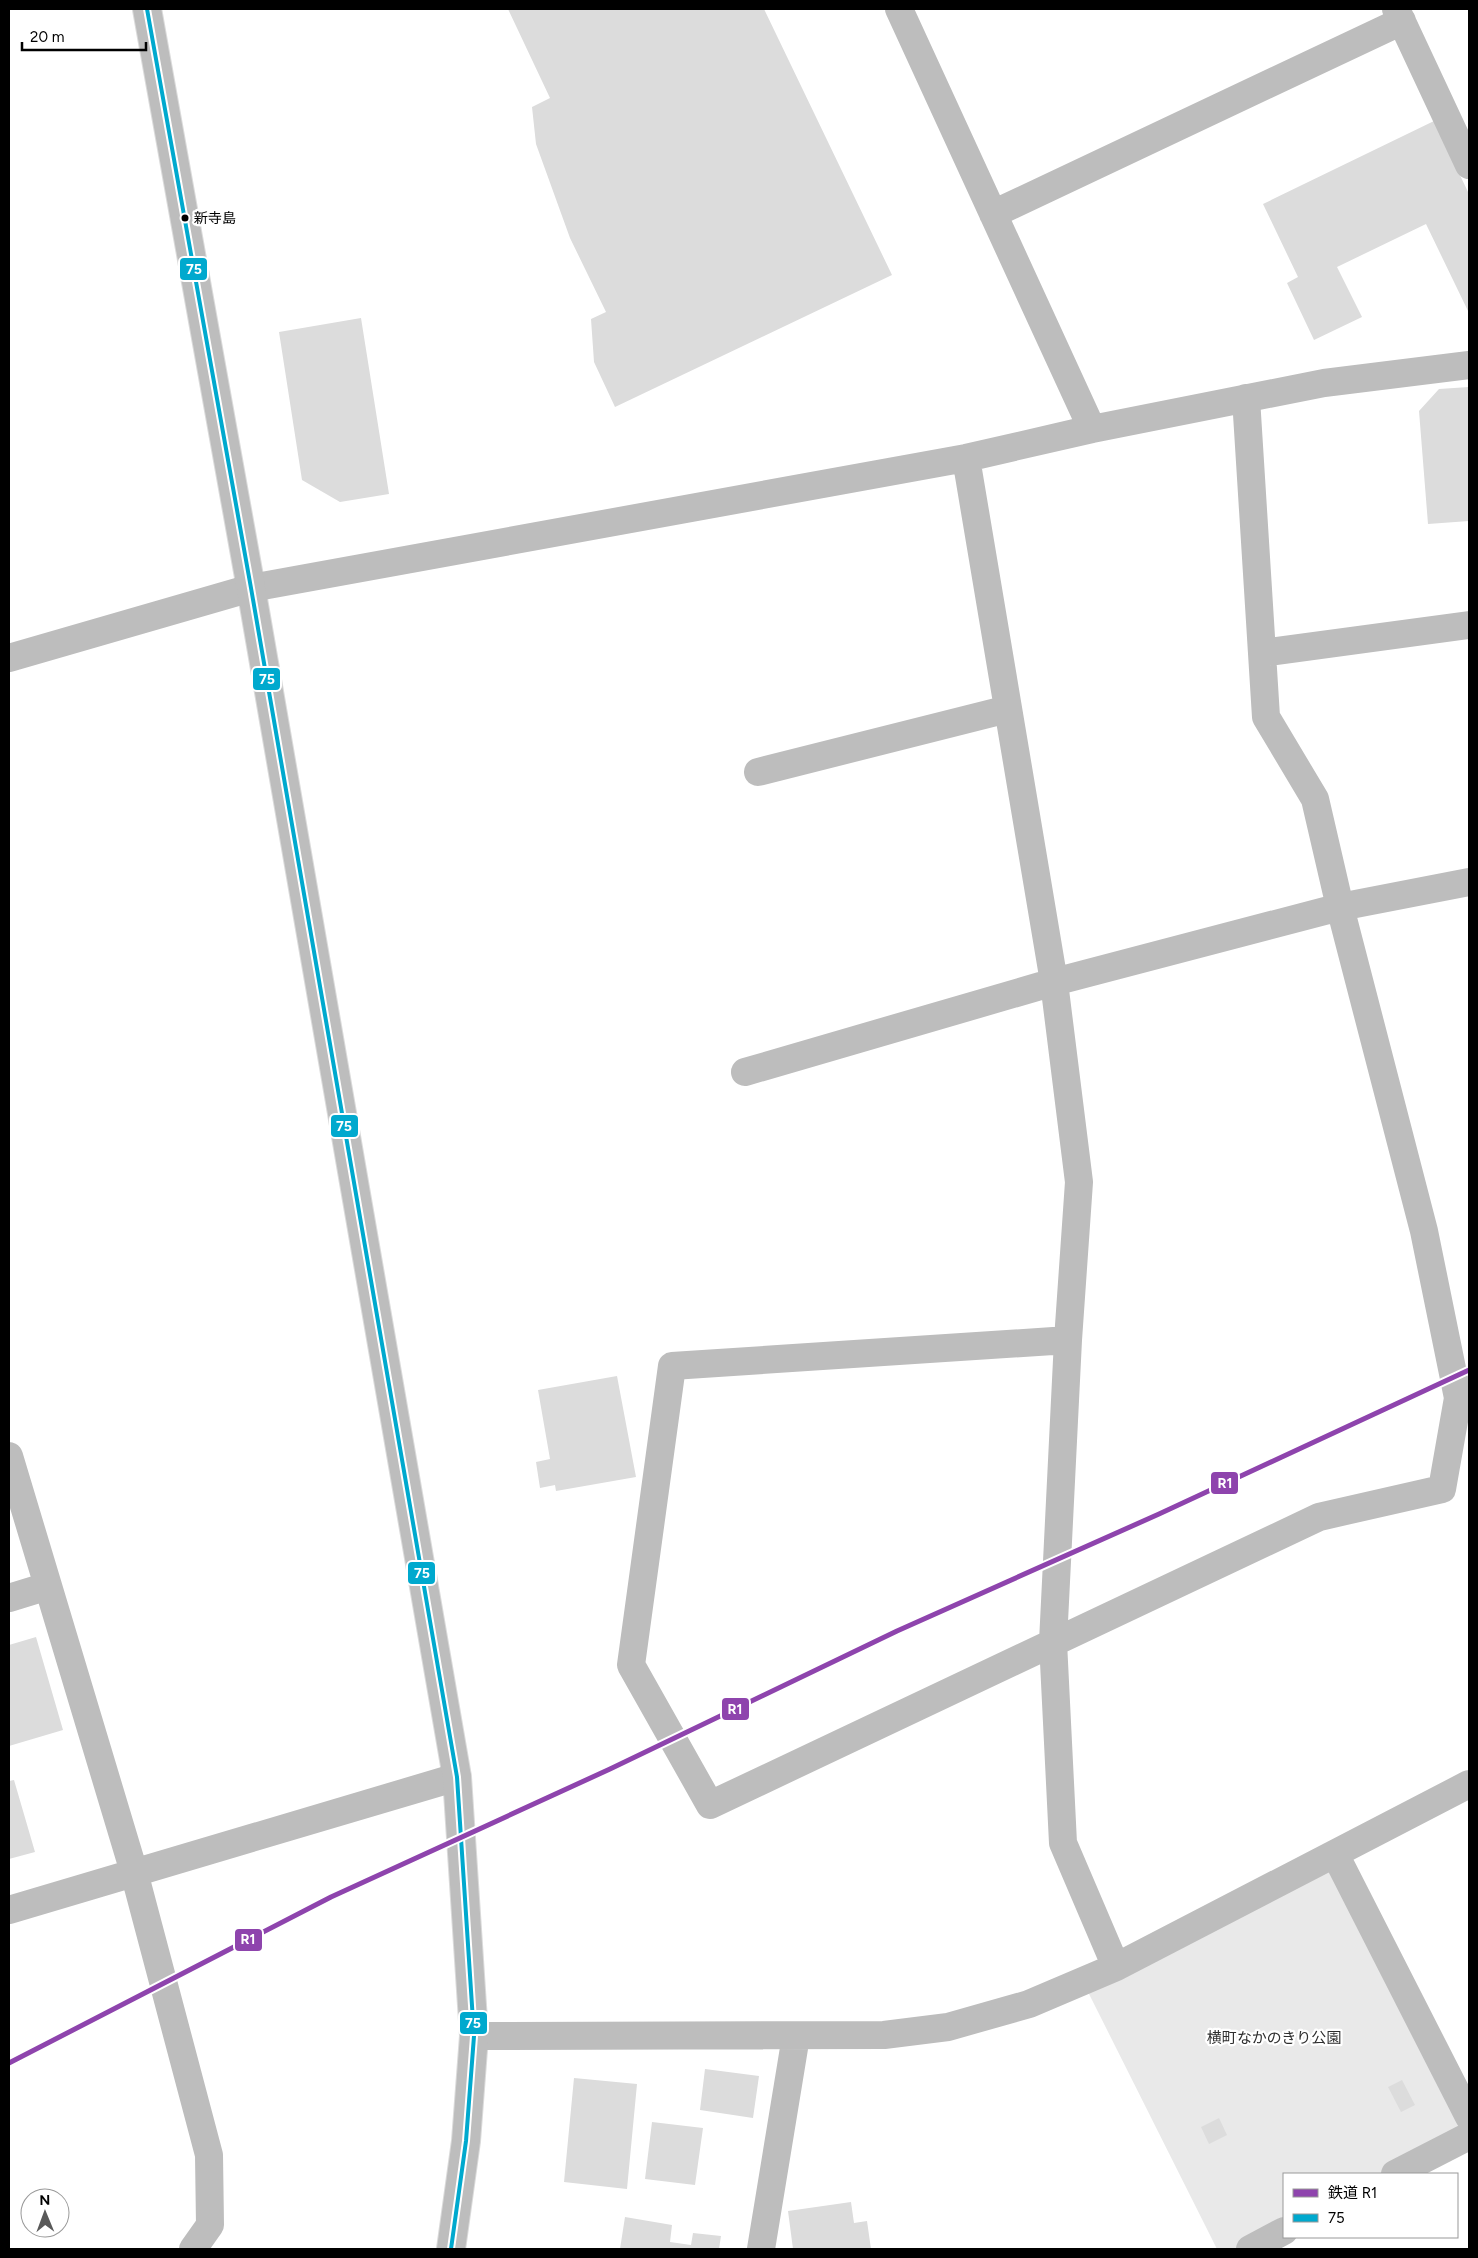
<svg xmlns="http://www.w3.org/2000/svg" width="1478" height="2258" font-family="Figtree,'Noto Sans JP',sans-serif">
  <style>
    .green { fill: #e9e9e9 }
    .building { fill: #dcdcdc }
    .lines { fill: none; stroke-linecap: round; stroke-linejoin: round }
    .highway-casing { stroke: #dbdbdb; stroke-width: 30 }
    .minor { stroke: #bdbdbd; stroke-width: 28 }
    .highway { stroke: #bdbdbd; stroke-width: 28 }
    .bus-1-casing { stroke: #fff; stroke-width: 8 }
    .bus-1 { stroke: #00a9ce; stroke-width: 4 }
    .rail-1-casing { stroke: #fff; stroke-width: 9 }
    .rail-1 { stroke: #8e44ad; stroke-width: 5 }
    .bus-dot { fill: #000; stroke: #fff; stroke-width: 2 }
    .labels { text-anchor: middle; stroke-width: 4.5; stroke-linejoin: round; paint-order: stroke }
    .bus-label { font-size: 14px; fill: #000; stroke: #fff; text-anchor: start }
    .park-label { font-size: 15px; fill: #2e2e2e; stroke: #fff }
    .line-badge { stroke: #fff; stroke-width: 2 }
    .badge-label { font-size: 14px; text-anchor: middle; font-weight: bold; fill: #fff }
  </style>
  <rect width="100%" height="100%" fill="#fff"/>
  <path class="green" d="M1335,1854L1469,2136L1395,2174H1284V2231L1250,2249H1217L1083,1982Z"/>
  <path class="building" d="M508,9H764L892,275L615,407L594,362L591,319L606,312L570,238L536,144L532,107L550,98Z
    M1434,121L1469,194V313L1426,224L1337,267L1362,317L1314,340L1287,283L1298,277L1263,204Z
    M361,318L389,494L340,502L302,480L279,332Z
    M1469,387V521L1428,524L1419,411L1439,389Z
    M617,1376L636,1477L556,1491L555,1485L540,1488L536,1462L550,1459L538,1390Z
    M36,1637L63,1730L9,1746V1645Z
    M14,1780L35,1852L9,1859V1781Z
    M705,2069L759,2076L753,2118L700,2110Z
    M574,2078L637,2084L627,2189L564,2182Z
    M1402,2080L1415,2105L1401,2112L1388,2087Z
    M1219,2118L1227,2135L1209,2144L1201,2127Z
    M652,2122L703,2128L695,2185L645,2179Z
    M851,2202L854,2223L867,2221L871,2249H793L788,2211Z
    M625,2217L672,2225L670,2242L691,2245L693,2233L721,2236L719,2249H620Z"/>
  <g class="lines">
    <g class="highway-casing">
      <path id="highway" d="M147,9L251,588L457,1777L474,2036L466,2141L451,2249"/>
    </g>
    <path class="minor" d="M899,9L1092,429
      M1396,9L1469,165
      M993,214L1402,21
      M966,458L1054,982L1079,1182L1068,1340L1053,1642L1063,1843L1116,1967
      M1262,653L1469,625
      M9,658L251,588L966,458L1092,429L1324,383L1469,365
      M758,772L1008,709
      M745,1072L1054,982L1340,907L1469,882
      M1068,1340L672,1366L631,1665L710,1805L1319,1517L1442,1489L1458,1398L1424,1231L1340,907L1315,799L1266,717L1246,398
      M9,1456L134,1872L209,2155L210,2225L193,2249
      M9,1598L48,1586
      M1335,1854L1469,2117
      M9,1910L457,1777
      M474,2036L884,2035L948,2027L1029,2004L1116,1967L1469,1784
      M1395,2174L1469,2136
      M761,2249L796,2036
      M1250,2249L1284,2231"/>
    <use href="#highway" class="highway"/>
    <g class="bus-1-casing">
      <path id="bus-1" d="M147,9L251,588L457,1777L474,2036L466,2141L451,2249"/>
    </g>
    <use href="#bus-1" class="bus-1"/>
    <g class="rail-1-casing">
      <path id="rail-1" d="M9,2063L331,1897L610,1769L897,1631L1159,1514L1469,1370"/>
    </g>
    <use href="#rail-1" class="rail-1"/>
  </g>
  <circle class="bus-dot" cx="185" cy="218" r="4.5"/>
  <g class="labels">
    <g class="bus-label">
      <text x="194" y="223">新寺島</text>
    </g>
    <g class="park-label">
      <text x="1274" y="2043">横町なかのきり公園</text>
    </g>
  </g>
  <g class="line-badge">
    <rect x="179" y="257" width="29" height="24" rx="5" fill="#00a9ce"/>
    <rect x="252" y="667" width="29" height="24" rx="5" fill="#00a9ce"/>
    <rect x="330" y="1114" width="29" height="24" rx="5" fill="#00a9ce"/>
    <rect x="1210" y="1471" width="29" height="24" rx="5" fill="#8e44ad"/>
    <rect x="407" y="1561" width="29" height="24" rx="5" fill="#00a9ce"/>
    <rect x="721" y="1697" width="29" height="24" rx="5" fill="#8e44ad"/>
    <rect x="234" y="1928" width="29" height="24" rx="5" fill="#8e44ad"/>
    <rect x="459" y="2011" width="29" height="24" rx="5" fill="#00a9ce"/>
  </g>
  <g class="badge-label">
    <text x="194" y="274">75</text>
    <text x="267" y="684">75</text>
    <text x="344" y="1131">75</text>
    <text x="1225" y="1488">R1</text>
    <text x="422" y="1578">75</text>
    <text x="735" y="1714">R1</text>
    <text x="248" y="1944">R1</text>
    <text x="473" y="2028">75</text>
  </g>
  <rect width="1478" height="2258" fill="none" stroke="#000000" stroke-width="20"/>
  <rect x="1283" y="2173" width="175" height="65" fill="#ffffff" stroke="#999999"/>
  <rect x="1293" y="2189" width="25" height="8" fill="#8e44ad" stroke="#999999"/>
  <text x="1328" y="2198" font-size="15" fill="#000000">鉄道 R1</text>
  <rect x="1293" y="2214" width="25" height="8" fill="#00a9ce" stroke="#999999"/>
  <text x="1328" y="2223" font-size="15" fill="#000000">75</text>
  <g transform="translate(45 2213) rotate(359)"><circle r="24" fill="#ffffff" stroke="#999999"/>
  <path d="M0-4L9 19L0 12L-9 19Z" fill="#595959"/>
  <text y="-8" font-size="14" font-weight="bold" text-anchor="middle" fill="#000000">N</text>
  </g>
  <path d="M22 42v8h124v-8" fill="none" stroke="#000000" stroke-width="2.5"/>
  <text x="30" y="42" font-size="15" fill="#000000" stroke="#ffffff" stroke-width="4" paint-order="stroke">20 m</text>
</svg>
